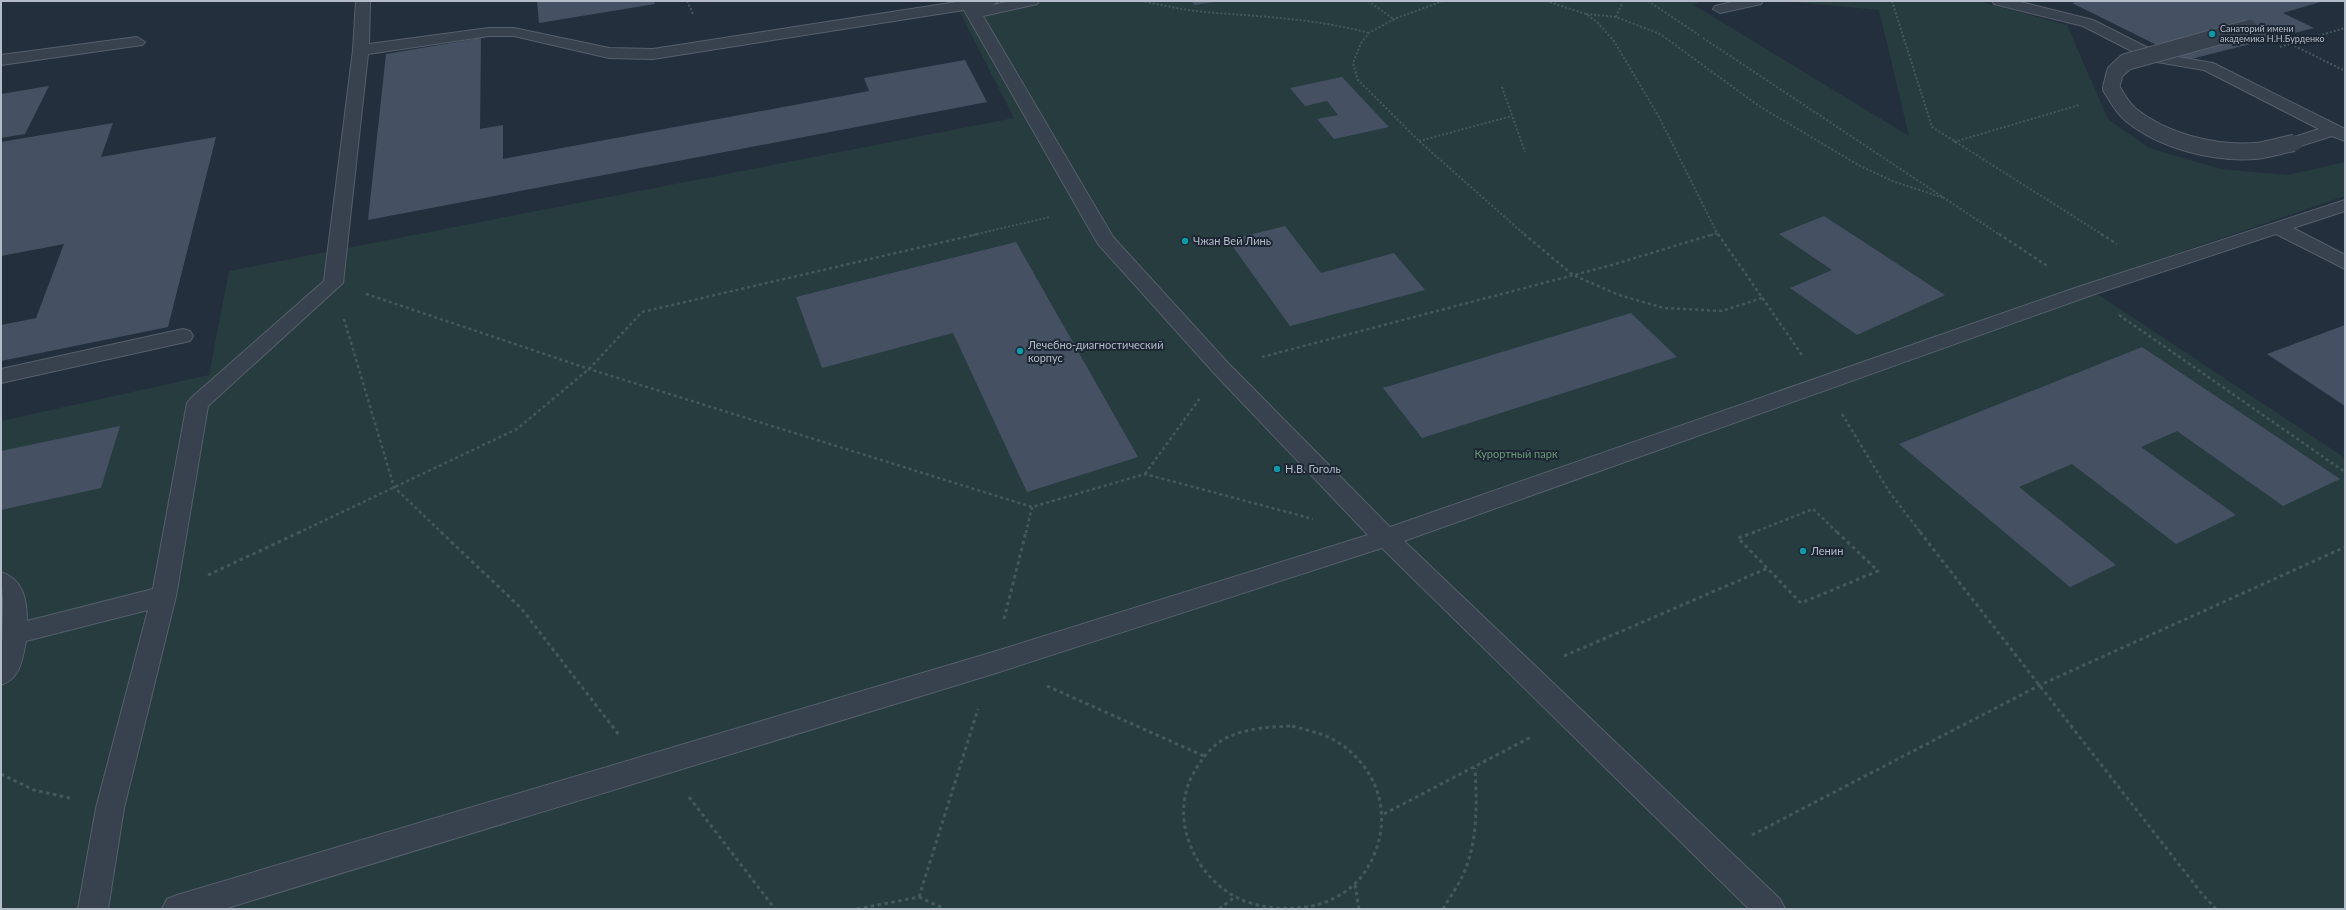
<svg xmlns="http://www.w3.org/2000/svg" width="2346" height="910" font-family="Lato,sans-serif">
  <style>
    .green { fill: #263c3f }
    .building { fill: #455162 }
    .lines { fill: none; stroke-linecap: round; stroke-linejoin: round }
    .minor-casing { stroke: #565f6c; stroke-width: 2 }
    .path-far2 { stroke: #44595c; stroke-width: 2; stroke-dasharray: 2 2; stroke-linecap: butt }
    .path-far1 { stroke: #44595c; stroke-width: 2.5; stroke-dasharray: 3 3; stroke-linecap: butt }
    .path { stroke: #44595c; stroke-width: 3; stroke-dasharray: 3.5 3.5; stroke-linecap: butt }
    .minor { fill: #38414e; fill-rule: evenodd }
    .minor-bridge-casing { stroke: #565f6c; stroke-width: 18; stroke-linecap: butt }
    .minor-bridge { stroke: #38414e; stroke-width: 16 }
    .culture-dot { fill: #0f9aa8; stroke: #1d2633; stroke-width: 1.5 }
    .labels { text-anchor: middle; stroke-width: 4; stroke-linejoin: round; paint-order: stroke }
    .far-poi-label { font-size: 9px; fill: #b4bcc9; stroke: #1d2633; text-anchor: start }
    .poi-label { font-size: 11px; fill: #b4bcc9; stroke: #1d2633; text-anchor: start }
    .park-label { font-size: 11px; fill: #6b9a76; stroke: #1d2633 }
  </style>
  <rect width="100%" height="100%" fill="#242f3e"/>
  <path class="green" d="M954,1H1703L1694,5L1909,136L1879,10L1783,1H1978L2067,25L2108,119L2149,148L2221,169L2288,175L2345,162V196L2084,285L2345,458V909H1V421L209,375L229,271L1014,118Z"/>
  <path class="building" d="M537,1H654L655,4L539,23Z
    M1191,1H1213L1214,2L1195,5Z
    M2079,1H2324L2283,13L2314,28L2187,60L2072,3Z
    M481,38L480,129L503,125V159L869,91L864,78L965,60L987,102L368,220L386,54Z
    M1342,77L1389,127L1334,139L1317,119L1338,115L1327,101L1305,106L1290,88Z
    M49,86L25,134L1,138V94Z
    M113,123L101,157L216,137L168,327L1,361V325L36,318L64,244L1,256V142Z
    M1824,216L1945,295L1857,335L1790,288L1832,270L1779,234Z
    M1285,226L1321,273L1394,253L1425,290L1290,326L1228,240Z
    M1016,242L1138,457L1027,492L953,333L822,368L796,297Z
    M1631,313L1677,357L1422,438L1383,388Z
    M2345,325V406L2267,354Z
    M2142,347L2340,479L2283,506L2177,431L2141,447L2236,515L2176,544L2072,464L2019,487L2116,565L2070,587L1899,444Z
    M120,426L101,488L1,510V451Z"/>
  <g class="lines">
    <g class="minor-casing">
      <path id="minor" d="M356,1H370L369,44L489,28H514L609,48L653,49L963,1H998L993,5L1011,1H1039L1037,4L983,16L1113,237L1228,363L1390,527L2078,287L2345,200V211L2293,228L2345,255V269L2276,234L2092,295L1404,541L1780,899L1785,909H1749L1382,548L993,674L224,909H162L167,899L177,895L993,652L1368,535L1214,373L1098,244L964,10L653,59L609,58L514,36H489L368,54L343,283L208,406L176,596L124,808L108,909H78L96,808L148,610L26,641C22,660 21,678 1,685L3,602L1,572C23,579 27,600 27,621L153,589L187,403L191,398L324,281L353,50Z
        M1736,1H1763L1761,4L1720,13L1713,9L1715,6Z
        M1992,1H2017L2093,20L2160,54L2213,63L2345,129V141L2332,136L2294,148L2288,147L2286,143L2288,139L2319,129L2204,70L2151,61L2083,26L1994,4Z
        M137,37L145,42L142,45L1,65V55Z
        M183,329L190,331L193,336L190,341L1,383V369Z"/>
    </g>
    <path class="path-far2" d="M687,1L693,14
      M1141,1C1162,5 1183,10 1205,12C1263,17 1312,18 1369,33
      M1368,1L1395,20
      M1443,1L1394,19L1369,33L1361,43L1353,63L1358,80L1419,141L1525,235
      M1546,1L1586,14L1597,22L1614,41L1659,117L1718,235
      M1648,1L1699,35
      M1892,1L1932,127L2103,235
      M1586,14L1616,17L1660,34L1759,106L1860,166L1895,182L1944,198
      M1616,17L1623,1
      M1703,38L2000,235
      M2291,44L2345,71
      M2280,47L2345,28
      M1502,87L1525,152
      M1419,141L1512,116
      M1954,142L2079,105
      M973,235L1050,217
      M1711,235L1717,233"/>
    <path class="path-far1" d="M1524,234L1573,275L1619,295L1664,308L1722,311L1762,298
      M1718,234L1802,355
      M1999,234L2049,267
      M2101,234L2117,244
      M366,294L589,369L1032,507L1145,474L1313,519
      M2119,315L2345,472
      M344,319L394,487L442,533
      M1262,357L1612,265L1714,234
      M1842,414L1890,493L1921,533
      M1145,474L1200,398
      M298,533L517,429L589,369L642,312L978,234
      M1026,533L1032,507
      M1752,533L1813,509L1838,533"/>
    <path class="path" d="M441,532L521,608L619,735
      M1755,532L1738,538L1801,603L1878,571L1837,532
      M1920,532L2202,894L2216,909
      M208,575L300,532
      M1004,619L1026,532
      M1564,656L1768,568
      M1047,686L1204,756
      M1292,726C1310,731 1327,734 1342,745C1385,776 1393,828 1366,870C1353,891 1329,904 1305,907C1284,910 1260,908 1240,899C1196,878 1170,823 1191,778C1199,762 1209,748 1224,739C1245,728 1269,727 1292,726Z
      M1,774L34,790L70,798
      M689,797L775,909
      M1384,814L1533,736
      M1752,835L2040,685L2345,547
      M1355,885L1359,909
      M919,897L978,709
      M857,909L919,897L945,909
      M1219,909L1236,896
      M1443,909C1449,898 1457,888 1462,877C1478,844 1477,804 1475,768"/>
    <use href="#minor" class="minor"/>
    <g class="minor-bridge-casing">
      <path id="minor-bridge" d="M2249,28L2126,62L2115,72L2111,88C2117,97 2122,108 2131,115C2163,141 2214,154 2255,151C2268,150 2281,145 2294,143"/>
    </g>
    <use href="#minor-bridge" class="minor-bridge"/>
  </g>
  <g class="culture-dot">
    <circle cx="2212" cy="34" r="4"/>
    <circle cx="1185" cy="241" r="4"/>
    <circle cx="1020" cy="351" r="4"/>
    <circle cx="1277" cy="469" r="4"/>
    <circle cx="1803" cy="551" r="4"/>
  </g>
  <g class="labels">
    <g class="far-poi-label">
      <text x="2220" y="32">Санаторий имени<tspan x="2220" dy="10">академика Н.Н.Бурденко</tspan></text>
    </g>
    <g class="poi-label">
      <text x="1193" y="245">Чжан Вей Линь</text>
      <text x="1028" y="349">Лечебно-диагностический<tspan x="1028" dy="13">корпус</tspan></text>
      <text x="1285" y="473">Н.В. Гоголь</text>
      <text x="1811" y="555">Ленин</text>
    </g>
    <g class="park-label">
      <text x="1516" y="458">Курортный парк</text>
    </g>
  </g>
  <rect width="2346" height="910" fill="none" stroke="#b4bcc9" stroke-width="4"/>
</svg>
